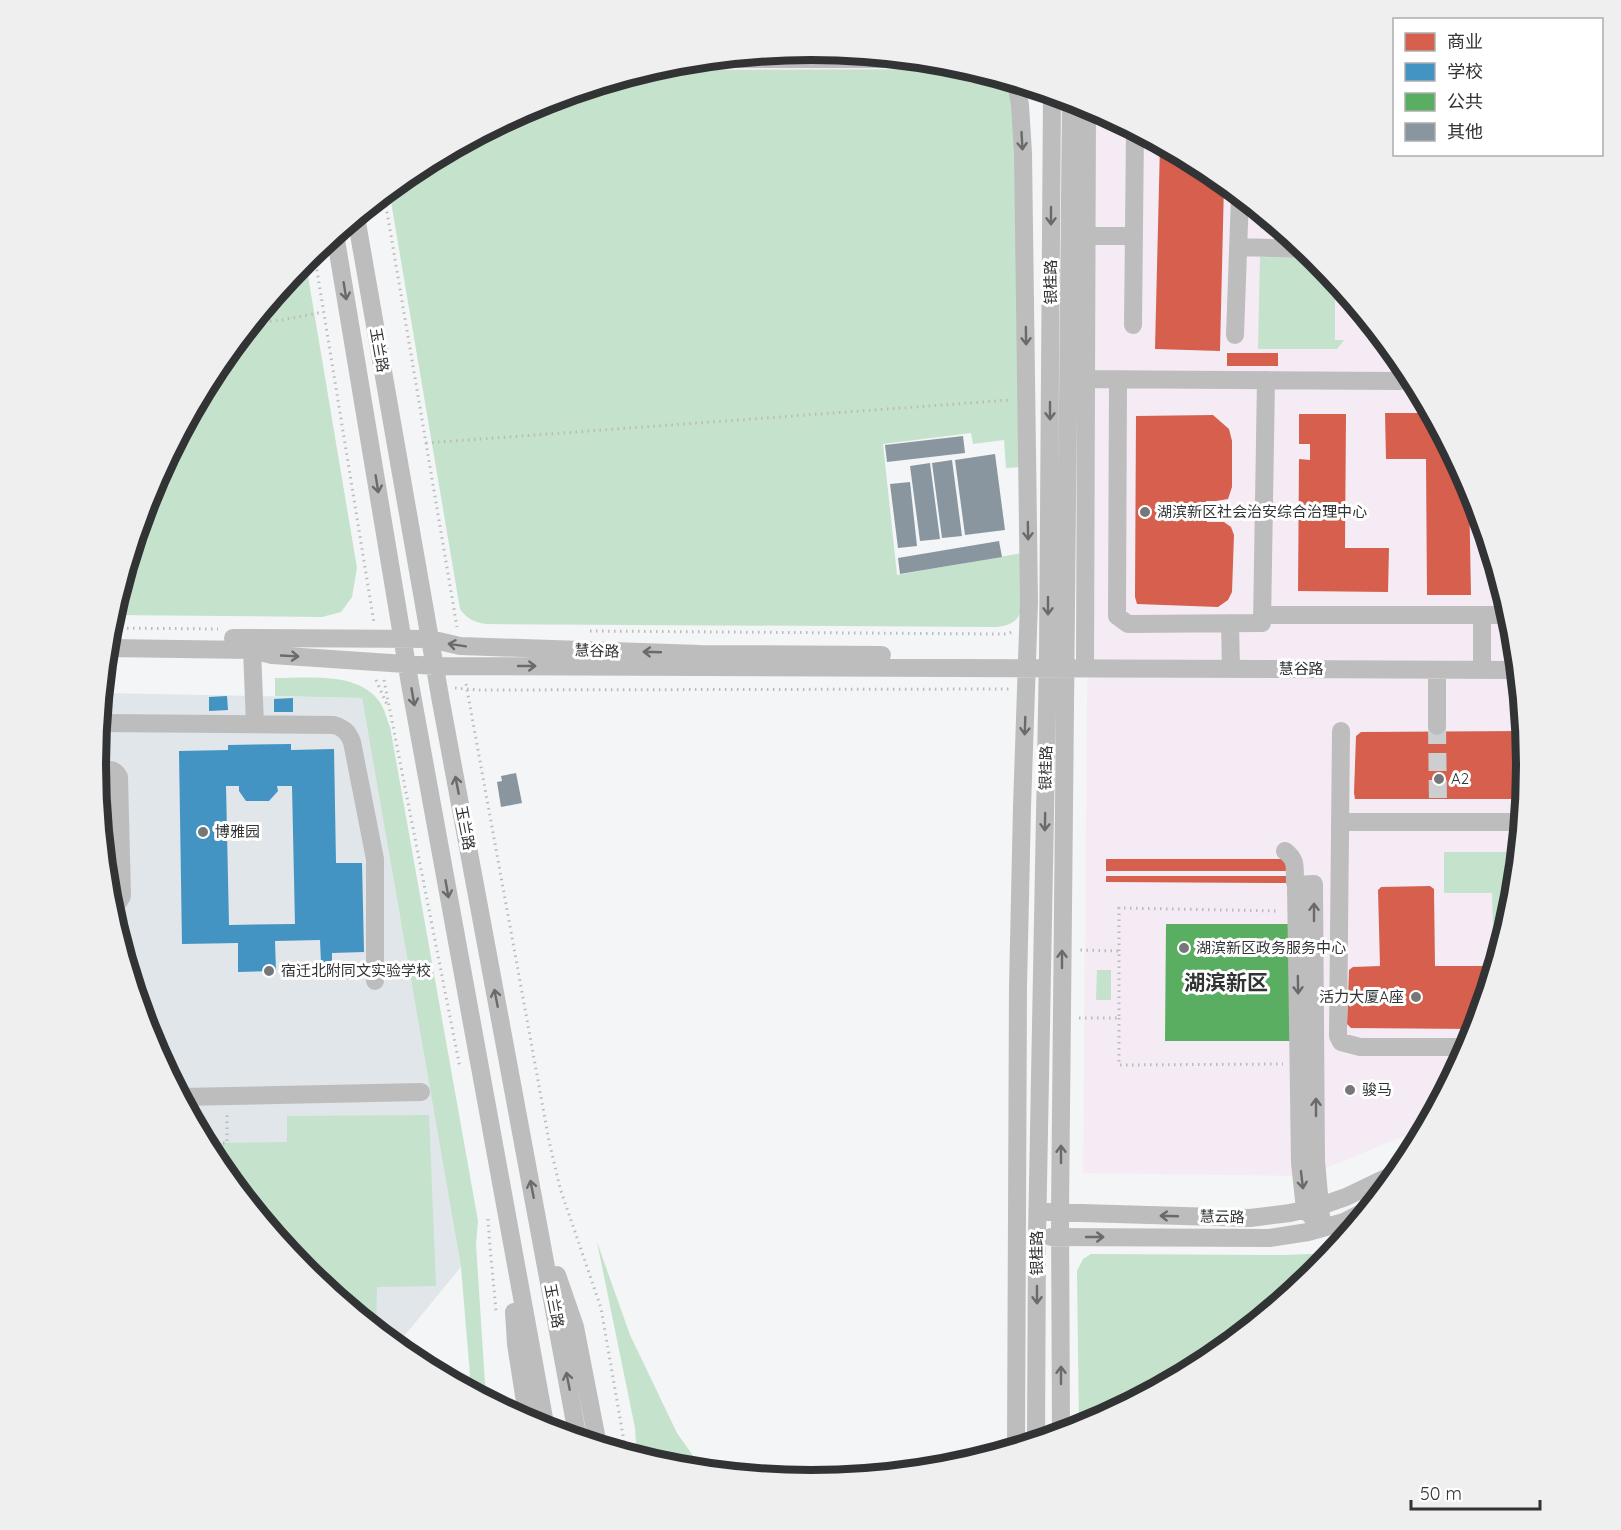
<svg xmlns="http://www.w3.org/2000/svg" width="1621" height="1530" font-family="Quicksand,'Noto Sans SC',sans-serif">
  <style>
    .commercial { fill: #f5ebf4 }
    .built { fill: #e0e6e9 }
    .green { fill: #c5e2cc }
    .shops { fill: #d6604d }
    .schools { fill: #4393c3; fill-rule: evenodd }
    .public { fill: #5aae61 }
    .building { fill: #8996a0 }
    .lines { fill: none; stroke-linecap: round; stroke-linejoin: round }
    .minor-tunnel { stroke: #cccecf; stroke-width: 18; stroke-dasharray: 18 9; stroke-linecap: butt }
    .path { stroke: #babbbb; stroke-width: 3; stroke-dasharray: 1.5 4.5; stroke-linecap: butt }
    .minor { stroke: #bdbdbd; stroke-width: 18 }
    .oneway { stroke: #6a6a6b }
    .poi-dot { fill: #767778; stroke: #fff; stroke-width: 2 }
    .labels { text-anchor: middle; stroke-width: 6; stroke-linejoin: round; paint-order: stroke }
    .street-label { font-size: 15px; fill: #323334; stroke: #fff }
    .poi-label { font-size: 15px; fill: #323334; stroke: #fff; text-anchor: start }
    .district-label { font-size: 21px; font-weight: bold; fill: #323334; stroke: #fff }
    .rim { fill: none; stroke: #323334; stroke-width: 8 }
  </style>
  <rect width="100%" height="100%" fill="#f3f5f6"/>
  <path class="commercial" d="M811,50L950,63L968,69L706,70V60Z
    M689,61V70H649L671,63Z
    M970,69L1012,82L970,83Z
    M1092,108L1208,170L1317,259L1406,368L1472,492L1512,626L1526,765L1512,905L1471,1039L1424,1128L1306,1176L1083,1173Z"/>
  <path class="built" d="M102,693L362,698L461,1267L396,1346L304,1271L215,1162L149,1038L109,904L95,765Z"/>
  <path class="green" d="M968,69H970V83H1005L1010,84L1014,88L1020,467L1006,468L1004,440L973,444L971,433L883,444L897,575L1022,553C1022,568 1027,605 1018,617C1013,624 1005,626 997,627L486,624C474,622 467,619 460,609L389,190L413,170L537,104L649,70Z
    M1260,213L1280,229H1260Z
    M1260,257L1315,258L1317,259L1335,281V340H1344L1337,349H1258Z
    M305,258L357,568L352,597L341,612L322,617L112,615L150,491L216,367Z
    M275,678C309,678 361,671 381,704C385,711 387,720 390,727L478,1221L476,1244L486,1399L467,1389L470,1375L461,1267L362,698L275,696Z
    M1444,852H1517L1512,905L1504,931H1493L1492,893H1444Z
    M1097,970H1111V1000H1096Z
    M429,1115L436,1286L377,1287L376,1330L304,1271L215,1162L205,1143L287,1142V1116Z
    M597,1242L630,1335L677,1433L703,1470L671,1467L637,1457L635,1428Z
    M1331,1253L1316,1271L1208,1360L1079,1428L1077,1271L1083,1259L1091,1254L1285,1255Z"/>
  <path class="shops" d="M1160,144L1208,170L1224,184L1220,351L1155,349Z
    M1227,353H1278V366H1227Z
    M1385,413H1430L1469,487L1471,595H1427L1426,459H1386Z
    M1299,414H1346L1345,548H1389L1388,592L1298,591L1299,459L1310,460V444H1299Z
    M1213,415L1229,429L1232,441V487L1228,499L1216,501H1206L1207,522H1224L1231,527L1234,535L1232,592L1228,600L1218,607L1137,604L1135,597L1136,416Z
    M1523,731L1526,765L1523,799H1355L1354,793L1356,736L1361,732Z
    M1106,859H1289L1288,871H1106Z
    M1106,876H1288V883L1106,882Z
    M1430,886L1434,889L1435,966H1493L1474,1029L1351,1028L1347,1024L1349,970L1353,967L1380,966L1378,890L1381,887Z
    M1202,924H1290V1041H1201Z"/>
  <path class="schools" d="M227,696L228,710L209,711V697Z
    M293,698V712H274V699Z
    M291,744V750L334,749L336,863H362L364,952L332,953V962L321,963L320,940L275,941L276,971L238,972V943L182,944L179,751L228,750V745ZM226,786H239V791L246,801H269L278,791L277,786H292L295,924L229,925Z"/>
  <path class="public" d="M1166,924H1290V1041H1165Z"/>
  <path class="building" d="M963,436L965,453L887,462L885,445Z
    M995,454L1005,530L965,535L955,460Z
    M952,460L962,536L942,538L932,463Z
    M930,463L940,539L920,541L910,466Z
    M910,482L917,546L898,548L890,484Z
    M999,541L1002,557L900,574L898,558Z
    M516,773L522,803L501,807L497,782L502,781L501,776Z"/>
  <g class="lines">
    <path class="minor-tunnel" d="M1437,726L1438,803"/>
    <path class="path" d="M384,194L457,627
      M314,252L374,623
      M252,323L282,320L323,312
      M426,443L1010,400
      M109,628L218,629
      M590,631L992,634H1007L1012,632
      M376,680L388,707
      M384,680L460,1068
      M466,684L549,1141L560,1188L601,1308L626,1453
      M455,688L479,690L1009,689
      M123,917L124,938L134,964V989
      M1119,951V908L1279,911
      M1079,1018H1119V951L1080,950
      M1119,1018V1065L1283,1064
      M205,1143H227V1113
      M488,1219L490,1247L496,1311"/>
    <path class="minor" d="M716,59H910
      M356,217L441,702L578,1439
      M335,234L410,684L546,1429
      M1086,236H1134
      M1238,247L1304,249
      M1133,325L1135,131
      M1235,335L1240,196
      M1076,379L1400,381L1401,362
      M1118,380L1117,616L1128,624L1262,623L1266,380
      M1262,615H1509
      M1230,623L1231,669
      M233,638L430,639L460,646L700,654L882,655
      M107,648L252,650L272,655L435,666L1517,670
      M252,650L255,724
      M1085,668L1087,105
      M1437,670V726
      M1482,670V615
      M99,723L334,725C344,728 348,732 352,742L375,859V981
      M1341,731L1338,1036L1341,1042L1360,1047H1467
      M96,770C106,770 114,767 119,777L122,896L119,901L109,904
      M100,813L120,812
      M1340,822H1520
      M1285,851C1298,861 1294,868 1295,882L1296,885L1314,884L1316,1161L1322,1228
      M1296,885L1300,1163L1305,1209L1313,1218
      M180,1097L421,1092
      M1048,1212L1250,1218L1290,1213L1320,1206L1346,1197L1398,1172
      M1051,1237L1269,1238L1308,1232L1344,1222L1367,1210
      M557,1275L575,1327L598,1445
      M514,1312L516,1344L528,1421
      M1061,1433L1060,1212L1071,100
      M1036,1441L1037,1237L1048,656L1052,94
      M1016,1447L1018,987L1022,807L1029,602L1023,153L1020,105L1016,83"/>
  </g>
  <defs><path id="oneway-shaft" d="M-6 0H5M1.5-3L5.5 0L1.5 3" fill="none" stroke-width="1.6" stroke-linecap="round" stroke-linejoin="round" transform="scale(1.5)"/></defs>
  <g class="oneway">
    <use href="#oneway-shaft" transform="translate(1022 141) rotate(87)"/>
    <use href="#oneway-shaft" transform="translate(1051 216) rotate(90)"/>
    <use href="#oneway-shaft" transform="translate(345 291) rotate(81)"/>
    <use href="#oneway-shaft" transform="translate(1026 336) rotate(89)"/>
    <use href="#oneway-shaft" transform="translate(1050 411) rotate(90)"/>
    <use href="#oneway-shaft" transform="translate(377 484) rotate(81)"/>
    <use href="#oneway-shaft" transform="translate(1028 531) rotate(89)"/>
    <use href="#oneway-shaft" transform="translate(1048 606) rotate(90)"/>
    <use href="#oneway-shaft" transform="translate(457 645) rotate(-171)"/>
    <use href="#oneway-shaft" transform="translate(652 652) rotate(-178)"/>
    <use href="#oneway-shaft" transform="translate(290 656) rotate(3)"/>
    <use href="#oneway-shaft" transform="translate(527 666)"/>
    <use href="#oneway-shaft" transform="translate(413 697) rotate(80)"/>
    <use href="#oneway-shaft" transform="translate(1025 726) rotate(92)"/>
    <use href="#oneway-shaft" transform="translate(457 785) rotate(-101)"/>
    <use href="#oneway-shaft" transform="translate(1045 822) rotate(91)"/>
    <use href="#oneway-shaft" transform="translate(447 889) rotate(80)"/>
    <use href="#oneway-shaft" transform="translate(1314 912) rotate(-90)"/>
    <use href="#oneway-shaft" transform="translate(1062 959) rotate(-90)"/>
    <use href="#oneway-shaft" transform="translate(1298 985) rotate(89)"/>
    <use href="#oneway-shaft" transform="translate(496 998) rotate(-101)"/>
    <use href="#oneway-shaft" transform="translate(1316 1107) rotate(-90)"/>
    <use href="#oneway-shaft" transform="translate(1061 1154) rotate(-90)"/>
    <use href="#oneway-shaft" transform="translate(1302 1180) rotate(83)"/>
    <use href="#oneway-shaft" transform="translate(532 1189) rotate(-101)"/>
    <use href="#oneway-shaft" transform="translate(1169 1216) rotate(-178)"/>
    <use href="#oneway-shaft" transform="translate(1095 1237)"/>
    <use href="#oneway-shaft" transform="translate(1037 1295) rotate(90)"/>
    <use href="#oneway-shaft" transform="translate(1061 1375) rotate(-90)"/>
    <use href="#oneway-shaft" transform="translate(568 1381) rotate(-101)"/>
  </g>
  <g class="poi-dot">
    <circle cx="1145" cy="512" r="6"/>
    <circle cx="1439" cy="779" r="6"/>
    <circle cx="203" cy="832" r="6"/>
    <circle cx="1184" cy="948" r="6"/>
    <circle cx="269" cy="971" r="6"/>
    <circle cx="1416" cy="997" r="6"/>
    <circle cx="1350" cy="1090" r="6"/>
  </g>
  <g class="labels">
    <g class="street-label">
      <text transform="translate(1051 282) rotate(-90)" y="5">银桂路</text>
      <text transform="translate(379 350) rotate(80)" y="5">玉兰路</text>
      <text transform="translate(597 651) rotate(2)" y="5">慧谷路</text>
      <text x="1301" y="674">慧谷路</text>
      <text transform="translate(1046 768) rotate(-89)" y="5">银桂路</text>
      <text transform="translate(465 828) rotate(79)" y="5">玉兰路</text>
      <text transform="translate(1222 1217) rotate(1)" y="5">慧云路</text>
      <text transform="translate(1037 1253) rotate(-90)" y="5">银桂路</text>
      <text transform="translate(554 1306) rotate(79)" y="5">玉兰路</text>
    </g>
    <g class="poi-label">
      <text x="1157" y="517">湖滨新区社会治安综合治理中心</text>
      <text x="1451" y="784">A2</text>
      <text x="215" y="837">博雅园</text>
      <text x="1196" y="953">湖滨新区政务服务中心</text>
      <text x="281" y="976">宿迁北附同文实验学校</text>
      <text x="1404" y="1002" text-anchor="end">活力大厦A座</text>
      <text x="1362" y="1095">骏马</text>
    </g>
    <g class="district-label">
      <text x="1226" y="990">湖滨新区</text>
    </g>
  </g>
  <path d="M0 0H1621V1530H0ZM106 765a705 705 0 1 1 1410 0a705 705 0 1 1-1410 0Z" fill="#efefef" fill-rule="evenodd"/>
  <path class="rim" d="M106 765a705 705 0 1 1 1410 0a705 705 0 1 1-1410 0Z"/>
  <rect x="1393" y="18" width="210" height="138" fill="#ffffff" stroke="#adadae" stroke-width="1.5"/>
  <rect x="1405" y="33" width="30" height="18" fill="#d6604d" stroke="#adadae" stroke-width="1.5"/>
  <text x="1447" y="48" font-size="18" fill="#323334">商业</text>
  <rect x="1405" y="63" width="30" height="18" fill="#4393c3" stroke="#adadae" stroke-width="1.5"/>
  <text x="1447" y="78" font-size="18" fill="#323334">学校</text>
  <rect x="1405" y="93" width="30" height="18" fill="#5aae61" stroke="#adadae" stroke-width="1.5"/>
  <text x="1447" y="108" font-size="18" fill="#323334">公共</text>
  <rect x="1405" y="123" width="30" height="18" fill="#8996a0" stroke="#adadae" stroke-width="1.5"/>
  <text x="1447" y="138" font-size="18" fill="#323334">其他</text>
  <path d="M1411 1500v9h129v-9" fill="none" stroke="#323334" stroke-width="3"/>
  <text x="1420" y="1500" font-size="18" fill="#323334" stroke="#ffffff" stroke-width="4.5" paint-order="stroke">50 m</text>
</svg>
